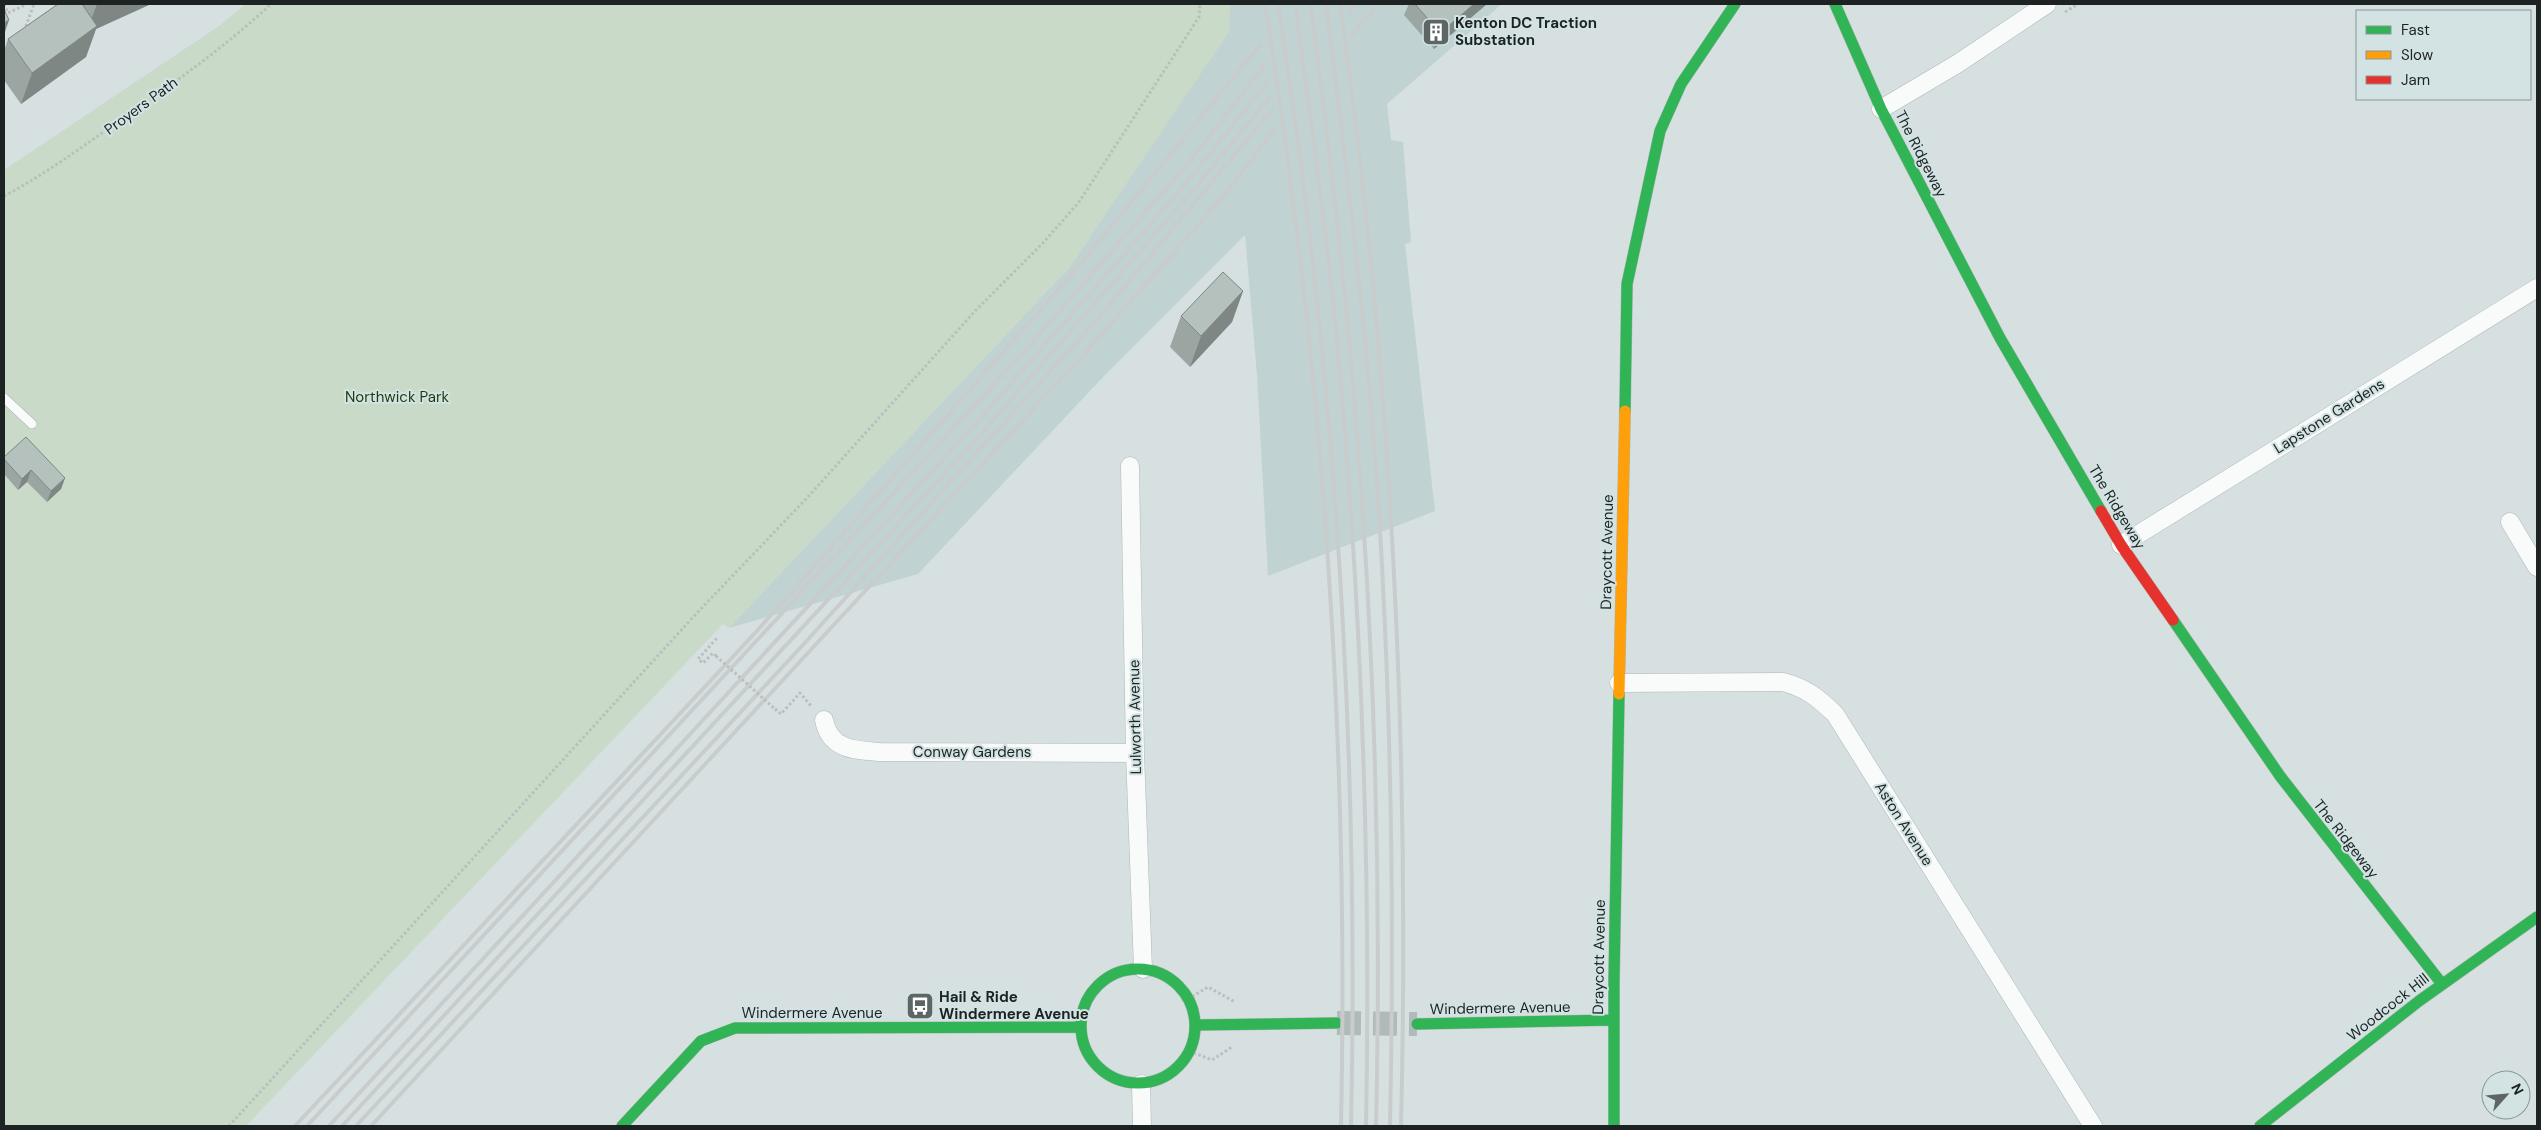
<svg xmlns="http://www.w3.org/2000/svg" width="2541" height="1130" font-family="'DM Sans',sans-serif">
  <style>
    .built { fill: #c1d2d2 }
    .green { fill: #c9dac9 }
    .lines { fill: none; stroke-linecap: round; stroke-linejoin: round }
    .secondary-tunnel { stroke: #b1baba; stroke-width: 24; stroke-dasharray: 24 12; stroke-linecap: butt }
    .lane-casing { stroke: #b0b7b7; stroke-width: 10 }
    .street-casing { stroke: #b0b7b7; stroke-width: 19 }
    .fast-casing { stroke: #b0b7b7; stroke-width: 12 }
    .slow-casing { stroke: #b0b7b7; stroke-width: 12 }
    .jam-casing { stroke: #b0b7b7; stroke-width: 12 }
    .path { stroke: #bbbebe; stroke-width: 3; stroke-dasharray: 2.5 2.5; stroke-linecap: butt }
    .lane { stroke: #f9fafa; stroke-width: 9 }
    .street { stroke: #f9fafa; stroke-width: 18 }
    .fast { stroke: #30b455; stroke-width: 11 }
    .slow { stroke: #ff9f0a; stroke-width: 11 }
    .jam { stroke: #e5322d; stroke-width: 11 }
    .rail { stroke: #c8cccc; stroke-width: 4 }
    .path-bridge { stroke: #bbbebe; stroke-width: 3; stroke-dasharray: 2.5 2.5; stroke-linecap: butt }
    .wall { fill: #9ba6a3 }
    .shaded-wall { fill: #7e8784 }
    .building { fill: #b4c1bd; stroke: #7e8784 }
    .labels { text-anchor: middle; stroke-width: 4; stroke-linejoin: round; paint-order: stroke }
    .poi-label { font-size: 15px; font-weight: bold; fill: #1d2323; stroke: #d3e3e3; text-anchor: start }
    .street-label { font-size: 15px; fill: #1d2323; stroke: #d3e3e3 }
    .park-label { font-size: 15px; fill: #1c3b0a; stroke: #d3e3e3 }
  </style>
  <rect width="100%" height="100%" fill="#d6e0e0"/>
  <path class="built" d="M1230,4H1502L1387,104L1391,140L1403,142L1411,242L1405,244L1435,511L1268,576L1257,375L1245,235L1104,376L918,574L729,628L1069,268L1228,32Z"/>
  <path class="green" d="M246,4H1230L1229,32L1069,268L729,628L723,624L246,1126H4V170L219,26Z"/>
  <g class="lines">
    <path class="secondary-tunnel" d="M1337,1023L1417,1024"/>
    <g class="lane-casing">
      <path id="lane" d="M4,398L32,424"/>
    </g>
    <g class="street-casing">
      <path id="street" d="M1881,109L1957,64L2047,4
        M1130,466L1135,753L1143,969
        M2510,522L2537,567
        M2121,545L2537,288
        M1619,683L1783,682C1806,688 1817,697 1835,714L2093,1126
        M824,720C830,750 854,750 880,752L1135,753
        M1141,1084L1142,1126"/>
    </g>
    <g class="fast-casing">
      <path id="fast" d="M1835,4L1881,109L2000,338L2101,511
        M1625,411L1627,284L1660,131L1681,84L1735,4
        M2173,620L2280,776L2442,984
        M1081 1026a57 57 0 1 1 114 0a57 57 0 1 1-114 0Z
        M1417,1024L1614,1020
        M1195,1025L1337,1023
        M622,1126L701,1041L735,1028L1080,1027
        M1614,1126V982L1619,694
        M2260,1126L2419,1001L2537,917"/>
    </g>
    <g class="slow-casing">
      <path id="slow" d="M1619,694L1625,411"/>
    </g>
    <g class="jam-casing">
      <path id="jam" d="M2101,511L2121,545L2173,620"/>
    </g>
    <path class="path" d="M4,4L8,13L27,4
      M2065,12L2078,4
      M24,31L34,4
      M4,196C46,174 83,146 122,119C174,83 225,47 271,4
      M716,656L713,653L703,663L698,659L718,637
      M775,709L781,714L800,693L812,707
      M1188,999L1208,987L1235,1002
      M1189,1051L1212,1060L1232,1047
      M229,1126L695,615L806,499L976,310L1044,242L1079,202L1199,17L1200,4"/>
    <use href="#lane" class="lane"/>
    <use href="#street" class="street"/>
    <use href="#fast" class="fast"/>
    <use href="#slow" class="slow"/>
    <use href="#jam" class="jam"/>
    <path class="rail" d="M1265,4C1324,375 1349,751 1341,1126
      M1278,4C1336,375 1359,751 1351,1126
      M1295,4C1310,112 1325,221 1336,329C1361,594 1371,860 1366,1126
      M1310,4C1362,375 1385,752 1376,1126
      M1326,4C1350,191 1372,378 1382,566C1392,753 1394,940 1390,1126
      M1340,4C1392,374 1410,753 1401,1126
      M1349,13L1356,4
      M1352,35L1378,4
      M295,1126L756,632L1073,273L1260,45
      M307,1126L1023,353L1190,161L1264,66
      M329,1126L973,427L1183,187L1267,83
      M342,1126L982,433L1194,189L1270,97
      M356,1126L802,646L962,469L1100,316L1272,110
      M371,1126L1084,354L1222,198L1275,129"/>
    <path class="path-bridge" d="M716,656L775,709"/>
  </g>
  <path class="wall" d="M58,4H151L96,29L86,57L21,104L4,80V51L8,39Z
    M1409,4H1487L1434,49L1404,15Z
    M1243,291L1232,322L1190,367L1170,347L1181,316Z
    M4,457L65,478L61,489L47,502L27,482L18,490L4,474Z"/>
  <path class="shaded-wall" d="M97,4H151L96,29L86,57L21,104L32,73L86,34Z
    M1474,4H1487L1434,49L1440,33Z
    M9,20L4,35V23Z
    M1243,291L1232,322L1190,367L1201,336Z
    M31,470L27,482L18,490L22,479Z
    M65,478L61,489L47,502L51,491Z"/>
  <path class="building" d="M58,4H82L97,26L32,73L8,39Z
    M1415,4H1474L1440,33Z
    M4,9L9,20L4,23Z
    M1223,272L1243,291L1201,336L1181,316Z
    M26,437L65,478L51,491L31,470L22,479L4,459V457Z"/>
  <defs>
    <g id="building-square" transform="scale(1.4375)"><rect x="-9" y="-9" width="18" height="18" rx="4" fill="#5e6565" stroke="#d3e3e3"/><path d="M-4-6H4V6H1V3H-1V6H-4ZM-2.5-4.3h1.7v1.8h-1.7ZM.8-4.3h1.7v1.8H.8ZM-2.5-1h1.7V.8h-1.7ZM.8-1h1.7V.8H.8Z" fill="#fff"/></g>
    <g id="bus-square" transform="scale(1.4375)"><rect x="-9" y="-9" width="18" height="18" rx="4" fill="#5e6565" stroke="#d3e3e3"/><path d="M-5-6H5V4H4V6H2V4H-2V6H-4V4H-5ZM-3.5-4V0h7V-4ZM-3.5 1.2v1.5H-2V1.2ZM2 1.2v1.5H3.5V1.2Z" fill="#fff"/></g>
  </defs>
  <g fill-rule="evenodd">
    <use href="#building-square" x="1436" y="32"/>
    <use href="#bus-square" x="920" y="1006"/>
  </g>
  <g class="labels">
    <g class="poi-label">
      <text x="1455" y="28">Kenton DC Traction<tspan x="1455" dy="17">Substation</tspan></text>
      <text x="939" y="1002">Hail &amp; Ride<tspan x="939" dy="17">Windermere Avenue</tspan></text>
    </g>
    <g class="street-label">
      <text transform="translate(141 106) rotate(-36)" y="5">Proyers Path</text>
      <text transform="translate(1921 154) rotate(63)" y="5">The Ridgeway</text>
      <text transform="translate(2329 416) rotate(-32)" y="5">Lapstone Gardens</text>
      <text transform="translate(2117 507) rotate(59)" y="5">The Ridgeway</text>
      <text transform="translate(1607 552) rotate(-89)" y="5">Draycott Avenue</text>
      <text transform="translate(1135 717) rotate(-91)" y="5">Lulworth Avenue</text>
      <text x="972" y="757">Conway Gardens</text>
      <text transform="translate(1904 824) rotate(58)" y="5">Aston Avenue</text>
      <text transform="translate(2346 839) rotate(52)" y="5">The Ridgeway</text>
      <text transform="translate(1599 957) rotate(-89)" y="5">Draycott Avenue</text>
      <text transform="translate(2388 1007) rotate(-38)" y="5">Woodcock Hill</text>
      <text transform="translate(1500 1008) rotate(-1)" y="5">Windermere Avenue</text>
      <text x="812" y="1018">Windermere Avenue</text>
    </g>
    <g class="park-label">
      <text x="397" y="402">Northwick Park</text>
    </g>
  </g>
  <rect width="2541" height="1130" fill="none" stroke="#1d2323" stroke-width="10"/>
  <rect x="2356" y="10" width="175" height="90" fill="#d3e3e3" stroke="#8a9696"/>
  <rect x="2366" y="26" width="25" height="8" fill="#30b455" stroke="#8a9696"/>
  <text x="2401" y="35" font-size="15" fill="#1d2323">Fast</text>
  <rect x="2366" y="51" width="25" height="8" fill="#ff9f0a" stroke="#8a9696"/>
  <text x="2401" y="60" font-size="15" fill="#1d2323">Slow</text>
  <rect x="2366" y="76" width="25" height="8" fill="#e5322d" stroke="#8a9696"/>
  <text x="2401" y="85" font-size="15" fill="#1d2323">Jam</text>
  <g transform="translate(2506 1095) rotate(63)"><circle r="24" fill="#d3e3e3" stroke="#8a9696"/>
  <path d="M0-4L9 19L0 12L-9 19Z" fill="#5e6565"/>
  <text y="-8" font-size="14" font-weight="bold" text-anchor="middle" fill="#1d2323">N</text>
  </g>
</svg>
